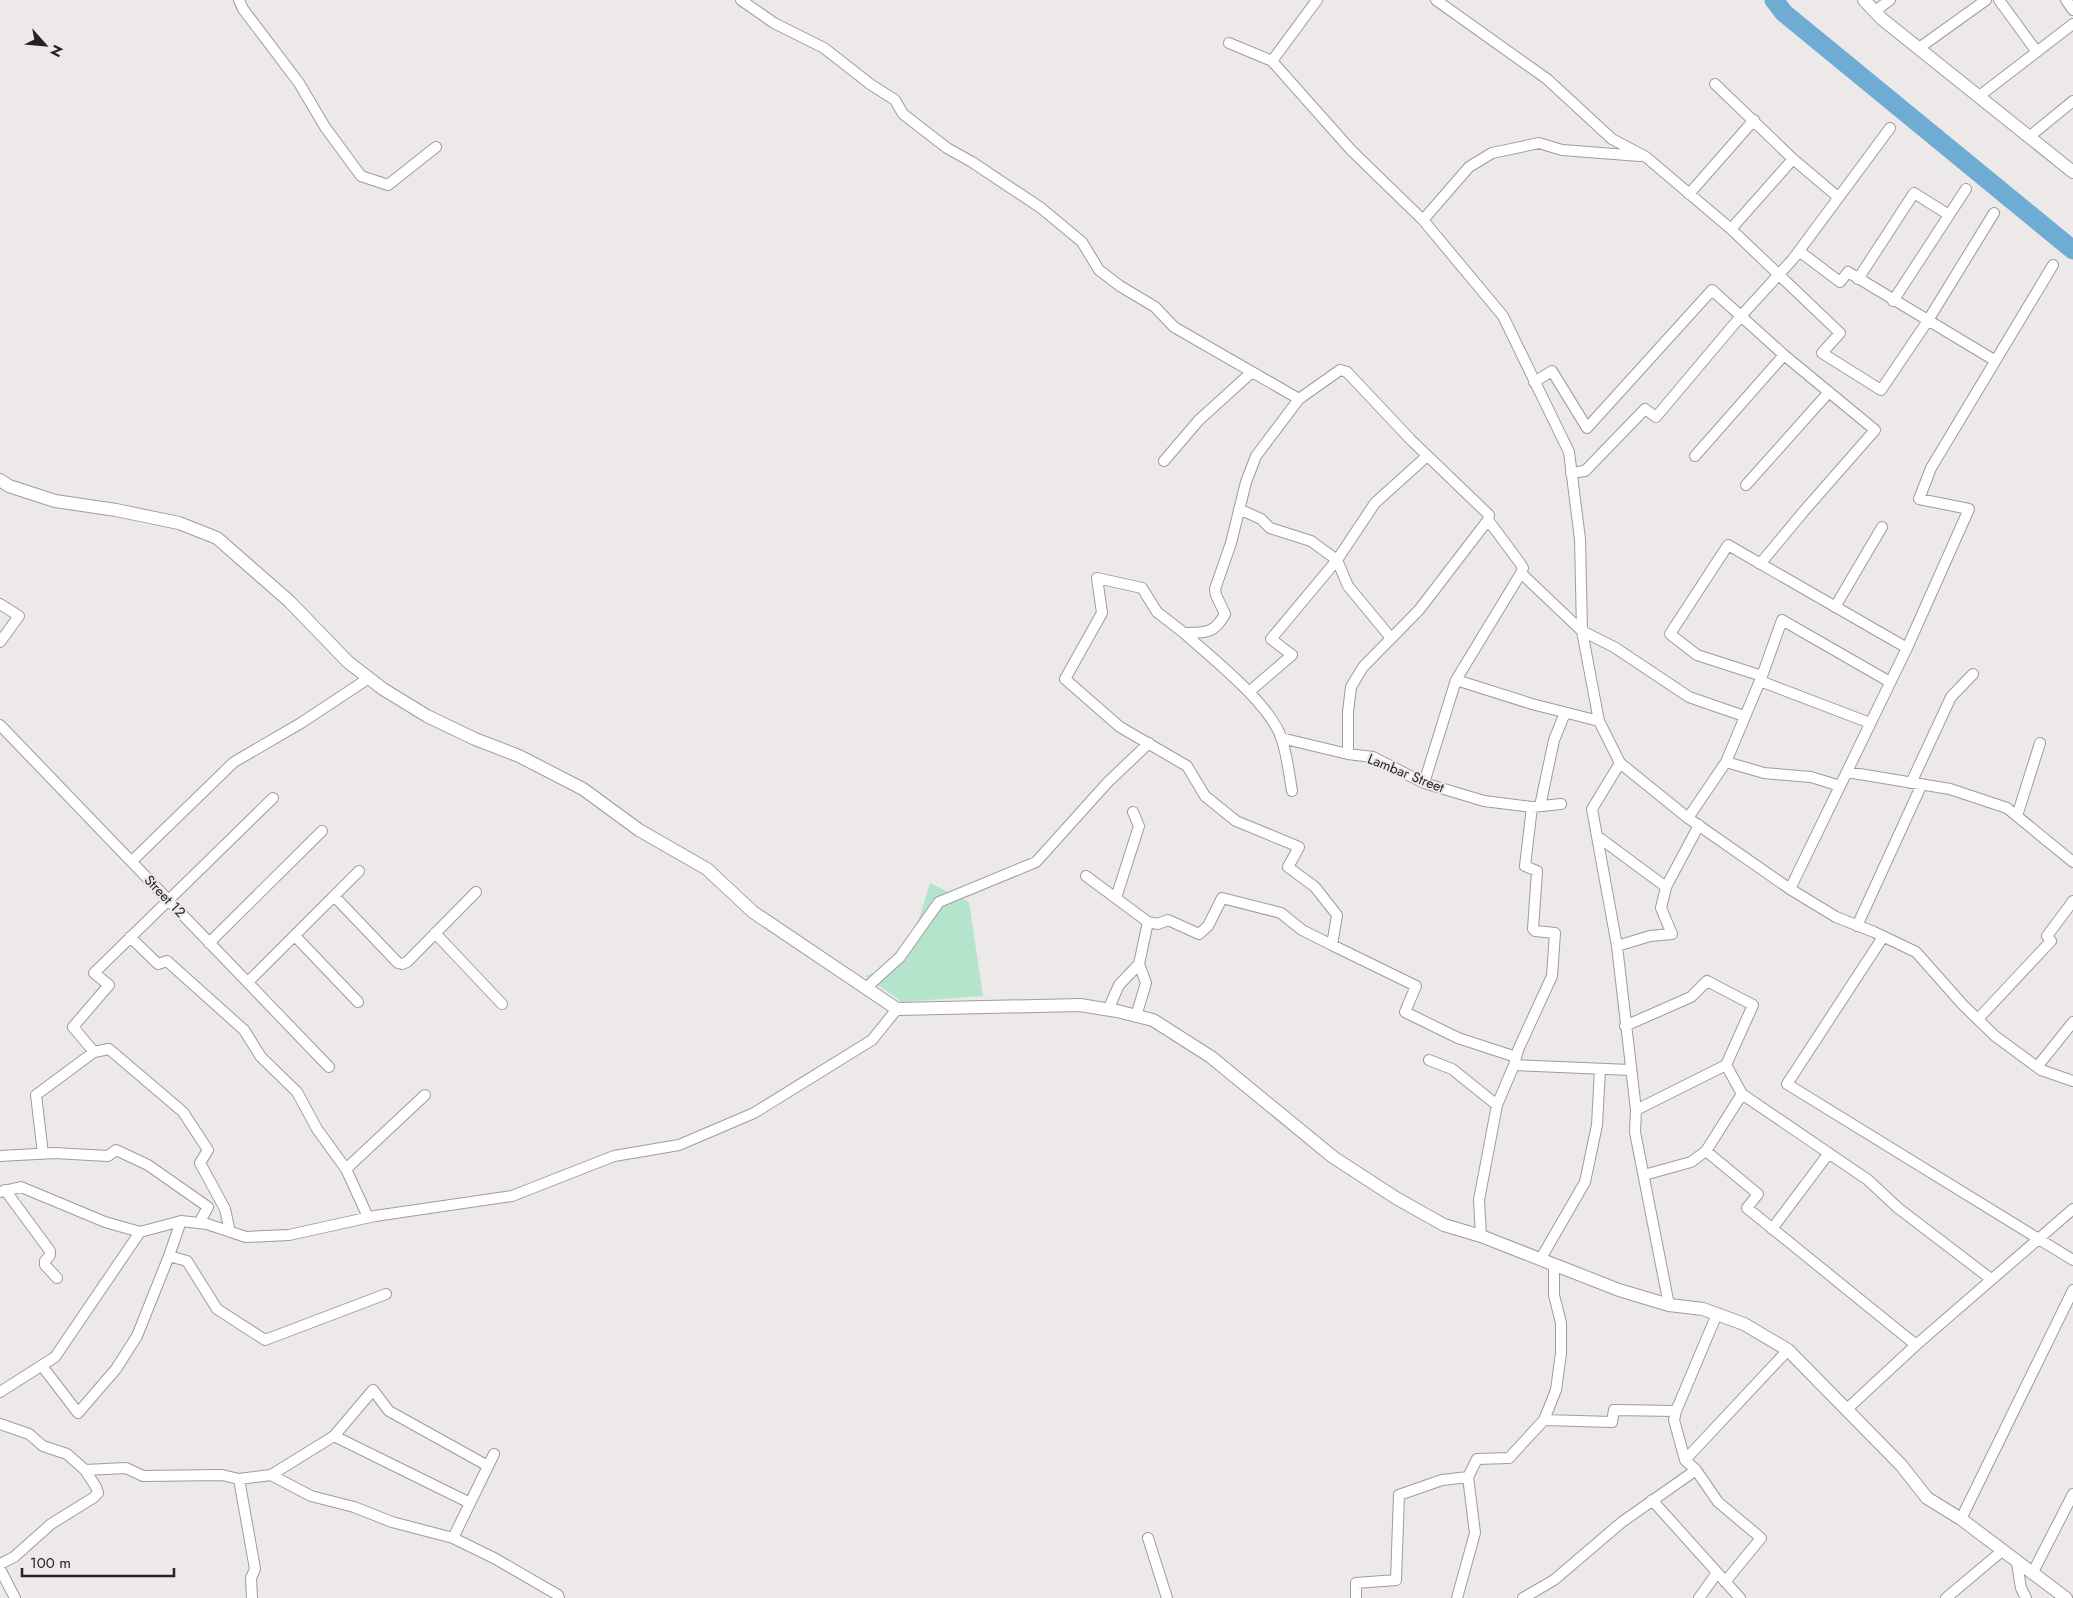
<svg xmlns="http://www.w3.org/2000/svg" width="2073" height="1598" font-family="Jost,sans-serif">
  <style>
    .green { fill: #b4e5cc }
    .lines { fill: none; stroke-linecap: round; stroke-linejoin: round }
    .river { stroke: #6eacd3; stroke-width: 19 }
    .minor-casing { stroke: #9f9c9b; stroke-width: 12 }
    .tertiary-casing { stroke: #9f9c9b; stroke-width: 14 }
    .minor { stroke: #fff; stroke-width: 10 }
    .tertiary { stroke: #fff; stroke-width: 12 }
    .labels { text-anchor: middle; stroke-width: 4; stroke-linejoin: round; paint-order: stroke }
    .street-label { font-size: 14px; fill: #242222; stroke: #ede9e8 }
  </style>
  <rect width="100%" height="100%" fill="#ede9e8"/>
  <path class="green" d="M930,883L969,902L983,996L902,1002L865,976L906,960Z"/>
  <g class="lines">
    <path class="river" d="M1774,0L1784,13L2073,250"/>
    <g class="minor-casing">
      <path id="minor" d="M239,0L243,9L299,83L325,127L361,176L388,185L436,147
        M741,0L774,23L824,48L870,84L895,100L903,114L947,148L972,162L1041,208L1082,242L1099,270L1120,286L1155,307L1174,327L1299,399L1340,370L1347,372L1411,440L1489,515L1488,520L1419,610L1363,667L1351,687L1348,712V754
        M1436,0L1547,79L1612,139L1646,157L1731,229
        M1999,0L2037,52
        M2066,0L2073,10
        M1875,11L1890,0
        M1229,43L1272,61L1351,150L1423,220L1503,316L1569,452L1580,539L1582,631L1599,721L1620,763L1688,818L1790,889L1836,917L1874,932L1916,952L1963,1005L1995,1036L2041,1070L2073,1081
        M1919,48L1986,0
        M1272,61L1317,0
        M1715,84L1793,159L1838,197
        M1978,97L2073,24
        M2029,137L2073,101
        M1793,159L1731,229L1840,333L1822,353L1881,390L1927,322L1994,213
        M1689,194L1754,120
        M1423,220L1469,167L1492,153L1539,143L1562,150L1640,156
        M1799,251L1840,282L1848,272L1994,360
        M1858,279L1914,193L1949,215
        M1893,301L1966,189
        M1534,382L1552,371L1587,428L1712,290L1784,355L1875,430L1804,511L1760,564
        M1695,456L1784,355
        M1164,461L1199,420L1252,372
        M1571,473L1585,471L1645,409L1656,417L1741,316L1793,259L1890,128
        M1746,485L1829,392
        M1239,509L1261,519L1270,528L1311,541L1337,560L1348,586L1391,638
        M1521,573L1582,631L1614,647L1689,697L1744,716
        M0,604L19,616L0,642
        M1835,607L1882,527
        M1184,633L1157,612L1142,588L1097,578L1102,613L1065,679L1120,727L1187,766L1205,796L1236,821L1299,847L1288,867L1315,887L1337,915L1332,945L1416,986L1405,1012L1458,1038L1516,1057
        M1762,676L1782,620L1890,682
        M1456,680L1532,704L1599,721
        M1760,681L1870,723
        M1249,692L1292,655L1271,639L1337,560L1375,503L1427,456
        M0,725L329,1067
        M1281,738L1348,754L1373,757L1424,783L1484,801L1532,807L1561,804
        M1726,762L1764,773L1811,777L1840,786
        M1620,763L1592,809L1617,946L1636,1110L1635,1132L1669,1305
        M1847,772L1950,789L2007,808L2073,862
        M1424,783L1456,680L1521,573L1523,568L1520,563L1488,520
        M1911,783L1951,697L1973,674
        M1292,791C1289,773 1287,754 1281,737C1269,703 1212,658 1184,633C1205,633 1214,634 1225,614L1216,595L1215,589L1231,543L1246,482L1256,456L1299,399
        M1540,806L1554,740L1565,713
        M2017,816L2040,743
        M1688,818L1726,762L1762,676L1697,655L1670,634L1728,545L1907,648
        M1597,836L1666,887L1661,908L1672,934L1650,936L1617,946
        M132,861L234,762L301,723L369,678
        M1086,876L1148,922L1139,964L1146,983L1136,1016
        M1666,887L1699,825
        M1790,889L1907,648L1969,509L1919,499L1931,468L2053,265
        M334,896L398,963L402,964L407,962L476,892
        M1116,898L1139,826L1133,812
        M1148,922L1158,924L1168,920L1199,934L1208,926L1222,898L1281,913L1302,930L1332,945
        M1857,926L1922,784
        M435,933L502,1004
        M295,936L358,1002
        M130,937L158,964L167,961L244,1030L261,1057L297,1092L317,1129L346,1169L368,1217
        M1883,937L1787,1084L2073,1260
        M209,943L322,831
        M248,982L359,871
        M866,988L900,957L939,902L1036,862L1108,782L1149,743
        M1108,1010L1119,985L1139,964
        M1978,1019L2051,941L2047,936L2073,901
        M1625,1026L1691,997L1707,981L1753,1005L1726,1065L1742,1094L1868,1180L1898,1208L1991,1279
        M94,1052L109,1049L183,1112L208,1150L200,1163L225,1209L230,1232
        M1429,1060L1452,1069L1497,1105
        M1514,1065L1630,1070
        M2037,1067L2073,1022
        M1636,1110L1726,1065
        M1706,1151L1758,1194L1747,1208L1916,1345
        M43,1154L36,1095L94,1052L73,1027L109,985L94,973L273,798
        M0,1156L54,1153L108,1156L116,1150L148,1165L208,1207L199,1223
        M346,1169L425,1095
        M1644,1175L1691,1162L1706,1151L1742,1094
        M5,1190L50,1251V1255L45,1261V1265L57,1278
        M0,1192L21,1187L105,1222L140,1232L181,1221L207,1224L246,1237L289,1235L375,1216L512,1196L614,1156L679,1145L754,1113L872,1040L897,1009
        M181,1221L169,1256L187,1261L217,1309L265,1340L386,1294
        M1772,1229L1829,1153
        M1481,1236L1479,1200L1497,1105L1514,1065L1518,1050L1552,976L1555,933L1535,931L1533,929L1537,871L1525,866L1532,807
        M1540,1260L1585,1182L1597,1125L1600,1069
        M42,1366L78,1413L116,1369L137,1336L169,1256
        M0,1392L55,1357L140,1232
        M1847,1409L1916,1345L2073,1209
        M1544,1420L1612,1422L1614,1410L1676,1411
        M0,1424L29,1434L43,1446L67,1454L85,1470L96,1487L98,1493L93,1498L51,1524L14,1557L0,1564
        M334,1436L373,1390L389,1411L488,1466
        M1685,1460L1674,1420L1676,1411L1717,1314
        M85,1470L126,1468L143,1476L222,1475L239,1479L271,1475L311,1496L354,1507L392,1522L453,1538L494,1558L558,1595L559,1598
        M1696,1470L1718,1502L1761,1538L1725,1582
        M271,1475L334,1436L470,1503
        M239,1479L255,1569L251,1578L252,1598
        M1652,1500L1740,1598
        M1961,1519L2073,1290
        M453,1538L494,1454
        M1148,1538L1167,1598
        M2017,1563L2021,1588L2026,1598
        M0,1569L15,1598
        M2032,1574L2073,1494
        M1356,1598V1583L1396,1580L1399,1495L1442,1480L1468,1477L1477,1459L1509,1458L1544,1420L1556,1390L1561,1353V1323L1554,1295V1266
        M1457,1598L1475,1533L1468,1477
        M1523,1598L1554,1580L1622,1522L1696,1470L1685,1460L1788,1350
        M1699,1598L1717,1573
        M1946,1598L2002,1551"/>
    </g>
    <g class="tertiary-casing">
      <path id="tertiary" d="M1864,0L1882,19L2073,172
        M0,480L9,486L55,501L116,510L179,523L217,538L289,601L348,662L383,689L427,716L475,739L519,756L583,789L639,830L707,869L753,912L897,1009L1080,1005L1117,1011L1153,1020L1211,1057L1333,1157L1396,1198L1444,1225L1481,1236L1619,1290L1669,1305L1703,1309L1744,1324L1788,1350L1901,1465L1927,1498L1961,1519L2066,1598"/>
    </g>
    <use href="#minor" class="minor"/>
    <use href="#tertiary" class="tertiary"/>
  </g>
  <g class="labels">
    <g class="street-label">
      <text transform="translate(1406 773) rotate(22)" y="5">Lambar Street</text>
      <text transform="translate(165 896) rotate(46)" y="5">Street 12</text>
    </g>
  </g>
  <g transform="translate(45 45) rotate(117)" stroke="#ede9e8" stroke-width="4" paint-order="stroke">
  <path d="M0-4L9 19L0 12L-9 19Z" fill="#242222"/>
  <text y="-8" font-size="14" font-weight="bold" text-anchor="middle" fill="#242222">N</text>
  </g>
  <path d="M22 1568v8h152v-8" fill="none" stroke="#242222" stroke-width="2.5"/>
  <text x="30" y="1568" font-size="15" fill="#242222" stroke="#ede9e8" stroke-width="4" paint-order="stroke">100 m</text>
</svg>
